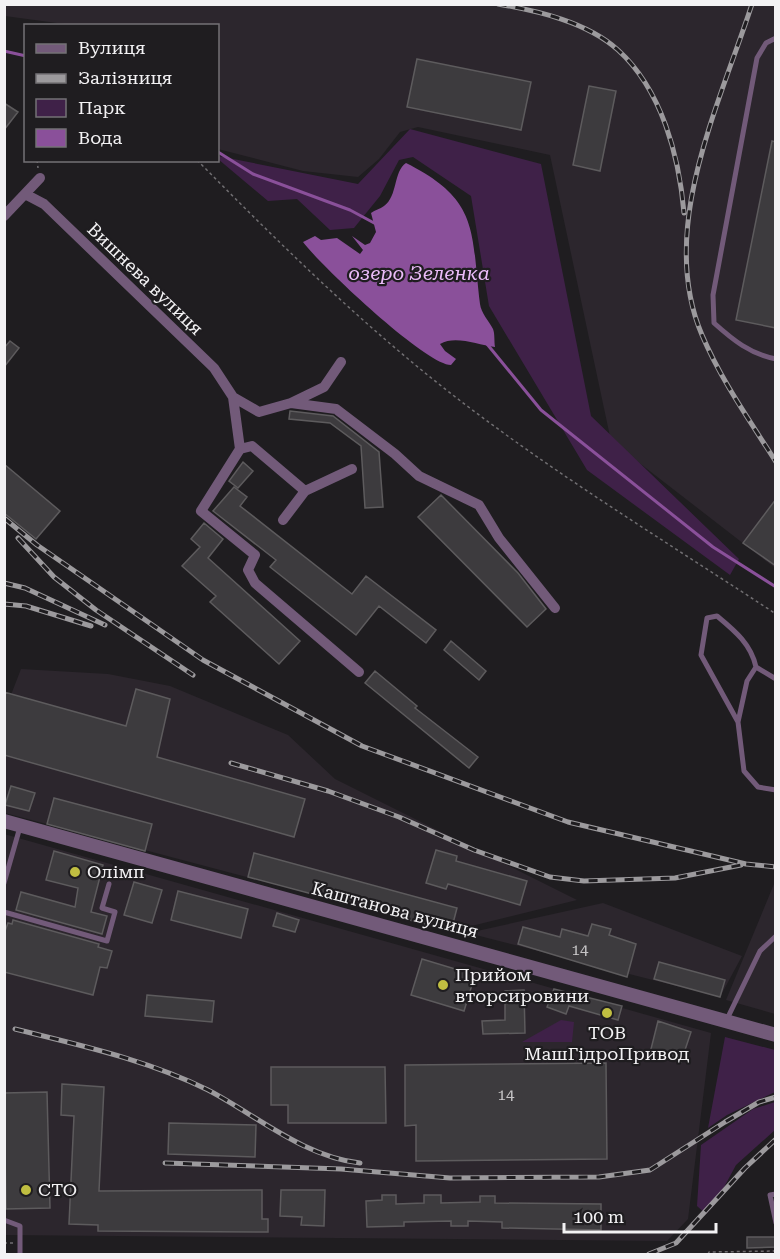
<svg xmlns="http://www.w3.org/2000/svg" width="780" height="1259" font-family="'Roboto Serif',serif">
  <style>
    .built { fill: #2c262d }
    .green { fill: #3f2148 }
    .water { fill: #8a509a }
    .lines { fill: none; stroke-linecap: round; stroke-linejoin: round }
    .stream { stroke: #8a509a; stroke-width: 3 }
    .building { fill: #3d3b3e; stroke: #5d5b5d; stroke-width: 1.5 }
    .path { stroke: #706e71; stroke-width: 1.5; stroke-dasharray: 3 3; stroke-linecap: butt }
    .service { stroke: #725a79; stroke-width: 5 }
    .minor { stroke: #725a79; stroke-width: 10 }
    .tertiary { stroke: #725a79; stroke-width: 14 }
    .rail-casing { stroke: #9c9a9d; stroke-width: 5 }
    .rail { stroke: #1f1d20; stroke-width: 3; stroke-dasharray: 9; stroke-linecap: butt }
    .poi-dot { fill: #c0be41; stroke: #1f1d20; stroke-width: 2 }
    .labels { text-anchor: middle; stroke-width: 4.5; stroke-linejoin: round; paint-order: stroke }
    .number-label { font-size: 15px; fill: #c6c4c6 }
    .street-label { font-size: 18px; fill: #f3f2f4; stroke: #1f1d20 }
    .poi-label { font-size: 18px; fill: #f3f2f4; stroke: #1f1d20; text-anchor: start }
    .water-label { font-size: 20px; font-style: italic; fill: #eabcf8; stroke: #1f1d20 }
  </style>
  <rect width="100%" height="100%" fill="#1f1d20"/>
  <path class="built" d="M5,4L775,5V568L611,441L550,155L418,127L400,132L379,159L358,177L303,171L218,149V26H79L5,16Z
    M21,669L108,674L170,686L288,735L335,779L577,900L451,931L5,813L4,713Z
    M4,834L711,1033L688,1219L667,1241L5,1235Z
    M774,884H775V1014L726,1000Z
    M603,903L742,956L720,997L468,933Z"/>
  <path class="green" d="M410,129L541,164L591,416L739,559L730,575L587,470L489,306L471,196L413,157L399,160L380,196L354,228L330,230L297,199L268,201L218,159V156L358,184Z
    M561,1020L574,1022L572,1042H522Z
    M725,1037L775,1050V1092L727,1115L708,1128Z
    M775,1102V1130L736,1165L715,1204L706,1214L697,1206L701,1145L753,1109Z"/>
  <path class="water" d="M406,163C480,200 471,231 480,304C481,313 489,321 493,329C495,334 494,341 495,347C477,345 456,335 440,344L445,351L456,359L451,365C426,365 321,266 303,242L315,236L321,240L337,238L360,254L363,250L352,236L365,245L370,243L376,232L371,213C375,210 380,209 384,206C398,196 393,172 406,163Z"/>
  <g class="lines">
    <path class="stream" d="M4,51L26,56
      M218,152L253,174L350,210L376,224
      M487,344L541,410L713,547L776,587"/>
  </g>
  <path class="building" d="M417,59L531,82L521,130L407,107Z
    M589,86L616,91L600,171L573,165Z
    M4,103L18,112L4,130Z
    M772,141L776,142V328L736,320Z
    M10,341L19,348L4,367V348Z
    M290,411L333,416L379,452L383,507L365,508L361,446L330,423L289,419Z
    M243,462L253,471L238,488L229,481Z
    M4,464L60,511L36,539L4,513Z
    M234,487L247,497L240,506L352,594L366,576L436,630L426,643L379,606L356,635L270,567L276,560L213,511Z
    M441,495L518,573L546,609L527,627L418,517Z
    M776,499V566L743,543Z
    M204,523L223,539L208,558L300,641L279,664L210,602L216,596L182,566L200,547L191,539Z
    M451,641L486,671L479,680L444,650Z
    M375,671L417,706L415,708L478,757L469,768L365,683Z
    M136,689L170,699L157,757L305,799L294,837L4,755V692L126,726Z
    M11,786L35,793L29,811L5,805Z
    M54,798L152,824L145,851L47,824Z
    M436,850L457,856L456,861L527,881L520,905L448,884L446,889L426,883Z
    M54,851L103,865L91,912L107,916L102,934L16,910L21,892L75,907L78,888L46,880Z
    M254,853L457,908L451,931L248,877Z
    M134,882L162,890L152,923L124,915Z
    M178,891L248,909L241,938L171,920Z
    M277,913L299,920L295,932L273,926Z
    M13,920L99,944L98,947L112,951L107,968L100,967L93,995L4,972V934L8,923L12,924Z
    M592,924L611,929L609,935L636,944L627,977L518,944L523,927L560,937L562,929L588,936Z
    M422,959L475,975L464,1011L411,995Z
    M659,962L725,980L720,997L654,979Z
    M554,989L622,1006L618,1020L569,1006L566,1014L547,1007Z
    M524,990L525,1033L483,1034L482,1021L505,1020V991Z
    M147,995L214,1001L212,1022L145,1016Z
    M658,1021L691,1032L681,1062L651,1049Z
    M606,1063L607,1159L416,1161V1125L405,1126V1065Z
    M271,1067H385L386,1123H288V1105H271Z
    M62,1084L104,1087L99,1191L262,1190V1219H268V1232L98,1231V1225L69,1224L74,1116L61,1115Z
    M47,1092L50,1208L6,1209L4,1093Z
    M169,1123L256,1125L255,1157L168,1154Z
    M281,1190H325L324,1226L301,1225L302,1217L280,1216Z
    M382,1195H396V1204L424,1203V1195H441V1203L480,1202V1196H495V1203L601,1204V1230L502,1228V1222L468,1221V1226H451V1221L404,1222V1226L367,1227L366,1201L382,1200Z
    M747,1237H776V1247L747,1248Z"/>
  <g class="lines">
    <path class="path" d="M37,160L38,168
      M197,160C267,231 337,300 413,363C526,457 653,533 776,614
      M4,1243H13
      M708,1254L709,1252L776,1251"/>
    <path class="service" d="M776,38L766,43L757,58L713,295L714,323C733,340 750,354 776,359
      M776,679L756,667C751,644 735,631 717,616L707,618L701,655L738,722L744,771L758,787L776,790
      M738,722L747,681L756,667
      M4,883L20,827
      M4,912L107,941L115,912L102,908L109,884
      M727,1019L760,951L776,936
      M776,1194L770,1195L776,1223
      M4,1220L20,1226V1254"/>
    <path class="minor" d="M25,194L44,204L214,368L233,397L240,449L201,511L255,555L248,570L255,583L359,672
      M4,216L40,178
      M233,397L259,412L291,403L324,387L341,362
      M291,403L336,409L395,454L419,476L479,505L499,538L555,608
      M240,449L252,446L305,491L352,469
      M283,520L305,491"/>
    <path class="tertiary" d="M4,821L776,1035"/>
    <g class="rail-casing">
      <path id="rail" d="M498,4C538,11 587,22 618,50C662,90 679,156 684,213
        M752,4C719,106 657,230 702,335C721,380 750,421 776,462
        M4,518L37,545L203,660L362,746L568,822L746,864L776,867
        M18,538L54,577L96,610L193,675
        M4,583L25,588L105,625
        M4,604L26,606L91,626
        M231,763L328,791L399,817L474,850L550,877L584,881L675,878L741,865
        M15,1029C79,1045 148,1060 208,1090C256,1115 304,1157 360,1163
        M165,1163L341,1169L450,1178L599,1177L650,1170L725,1122L759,1102L776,1097
        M649,1254L676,1243L745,1168L776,1139"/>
    </g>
    <use href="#rail" class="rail"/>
  </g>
  <g class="poi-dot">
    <circle cx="75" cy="872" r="6"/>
    <circle cx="443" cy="985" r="6"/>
    <circle cx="607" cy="1013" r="6"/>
    <circle cx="26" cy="1190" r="6"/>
  </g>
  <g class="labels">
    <g class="number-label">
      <text x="580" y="955">14</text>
      <text x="506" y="1100">14</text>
    </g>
    <g class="street-label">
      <text transform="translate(145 279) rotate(44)" y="6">Вишнева вулиця</text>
      <text transform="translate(395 910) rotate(15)" y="6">Каштанова вулиця</text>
    </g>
    <g class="poi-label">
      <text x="87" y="878">Олімп</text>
      <text x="455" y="981">Прийом<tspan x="455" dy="21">вторсировини</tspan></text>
      <text x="607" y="1039" text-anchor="middle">ТОВ<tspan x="607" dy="21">МашГідроПривод</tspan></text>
      <text x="38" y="1196">СТО</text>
    </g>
    <g class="water-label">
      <text x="419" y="280">озеро Зеленка</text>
    </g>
  </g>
  <rect width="780" height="1259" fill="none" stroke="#f3f2f4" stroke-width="12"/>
  <rect x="24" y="24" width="195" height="138" fill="#1f1d20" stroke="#747275" stroke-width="1.5"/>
  <rect x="36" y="44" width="30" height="9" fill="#725a79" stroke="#747275" stroke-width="1.5"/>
  <text x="78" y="54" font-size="18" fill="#f3f2f4">Вулиця</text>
  <rect x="36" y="74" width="30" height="9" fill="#9c9a9d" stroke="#747275" stroke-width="1.5"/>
  <text x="78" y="84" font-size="18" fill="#f3f2f4">Залізниця</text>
  <rect x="36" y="99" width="30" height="18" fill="#3f2148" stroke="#747275" stroke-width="1.5"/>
  <text x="78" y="114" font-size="18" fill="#f3f2f4">Парк</text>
  <rect x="36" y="129" width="30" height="18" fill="#8a509a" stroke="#747275" stroke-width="1.5"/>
  <text x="78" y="144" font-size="18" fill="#f3f2f4">Вода</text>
  <path d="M564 1223v9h152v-9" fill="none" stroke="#f3f2f4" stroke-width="3"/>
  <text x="573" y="1223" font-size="18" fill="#f3f2f4" stroke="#1f1d20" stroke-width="4.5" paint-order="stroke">100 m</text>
</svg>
